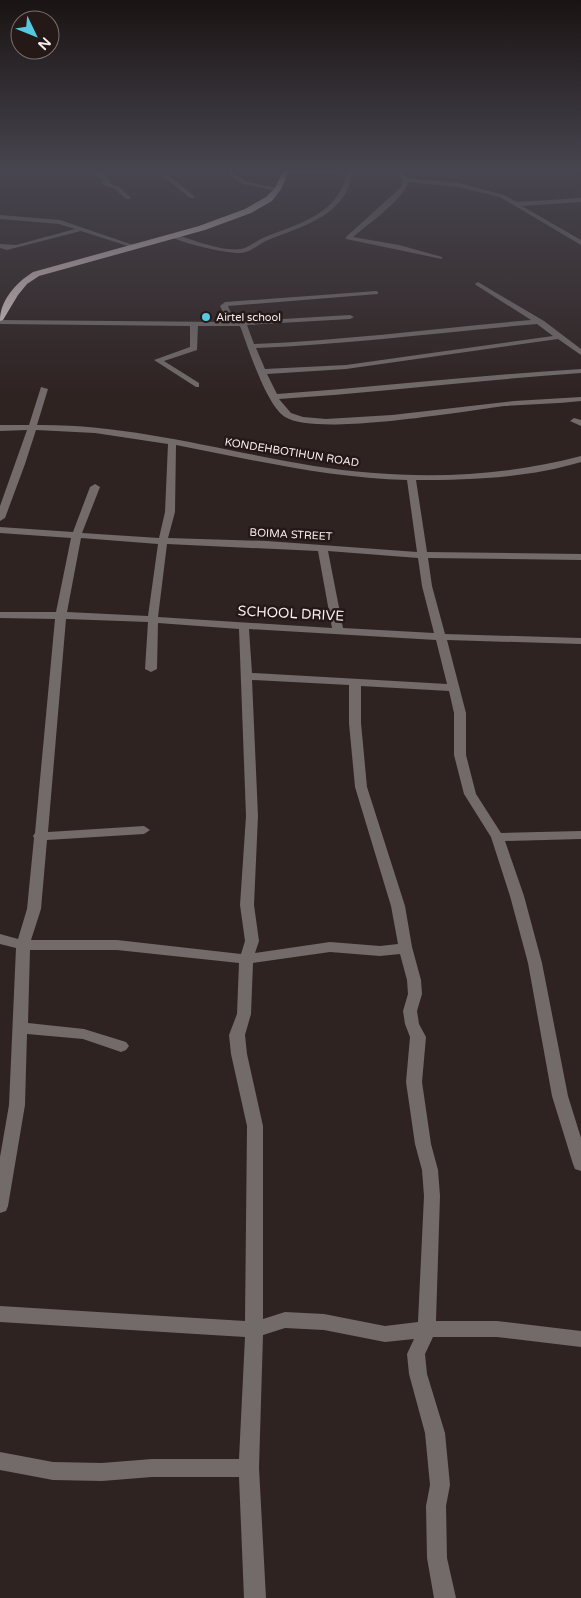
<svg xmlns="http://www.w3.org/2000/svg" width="581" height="1598" font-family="'Varela Round',sans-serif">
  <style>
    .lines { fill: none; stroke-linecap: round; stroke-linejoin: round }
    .minor { fill: #726b6a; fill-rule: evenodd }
    .highway { fill: #dccbca; fill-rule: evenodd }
    .poi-dot { fill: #54cade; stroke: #251918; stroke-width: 2 }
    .labels { text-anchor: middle; stroke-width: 5; stroke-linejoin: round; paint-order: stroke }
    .far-poi-label { font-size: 11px; fill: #f7eeed; stroke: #251918; text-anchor: start }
    .far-street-label { font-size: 11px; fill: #f7eeed; stroke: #251918 }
    .street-label { font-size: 14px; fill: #f7eeed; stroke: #251918 }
  </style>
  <rect width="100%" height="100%" fill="#2f2322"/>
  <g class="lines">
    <path class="minor" d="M92,171H99L110,180L109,183L119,187L130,197V199H126L115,189L102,184L104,181Z
      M157,171H163L194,196V198H190Z
      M222,171H229L247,182L281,189L278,191L243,184Z
      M283,171H336L333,173H286Z
      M347,171H353C346,216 305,225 268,240C259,244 251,252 241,253C228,254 180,243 170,236L173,234C191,239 222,252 241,249C249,248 257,240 265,237C300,223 340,214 347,171Z
      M397,171H403L407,178L458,183L504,195L517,202L581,198V202L522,206L581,240V245L500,197L458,187L408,182C405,198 366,226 353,237L399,245L442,257V259L346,239V237L401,187L402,180Z
      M0,215L60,220L136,246L131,247L81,231L7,250L0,248V244L16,245L75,229L59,224L0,219Z
      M478,282L544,321L581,349V355L558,339L346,369L267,374L277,394C378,387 479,375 581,369V373C480,380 380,392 279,399L291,413L303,417L326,419L392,415L514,401L581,397V401C556,404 530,404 505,406C463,411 317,437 285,417C266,405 248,347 240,326H198L197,350L164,361L199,383V387H196L154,360L190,347V326L0,324V320L228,322L220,306L225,302L376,291L378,292V294L228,306L235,322L350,315L354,317L350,319L247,325L254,344C347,340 439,328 531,320L476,285L475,284ZM537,324L553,336L346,365L265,369L256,348C350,344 443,332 537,324Z
      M41,387L48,389L37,425C131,424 222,451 314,466C403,480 494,479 581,456V462C528,478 471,480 416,480L427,552L581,554V560L428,558L432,586L445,634L581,638V644L447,640L466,713V755L476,794L501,833L581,831V839L505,841L524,896L542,963L568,1096L581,1138V1171L575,1169L573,1164L552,1096L528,963L510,896L491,837L464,794L454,755V713L449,691L361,686V723L367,787L405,906L412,947L421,980L422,994L417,1011L419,1024L426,1037L422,1082L431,1144L438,1170L440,1196L436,1321H497L581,1331V1347L497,1337H433L425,1354L427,1374L445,1433L450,1485L446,1506L447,1558L456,1598H434L427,1558L426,1506L430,1485L425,1433L409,1374L407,1354L414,1339L385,1342L324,1330L285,1328L263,1335L259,1468L266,1598H244L239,1477H152L102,1481L53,1480L0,1470V1452L53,1462L102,1463L152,1459H239L245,1337L0,1322V1306L245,1321L247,1126L231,1054L229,1035L237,1014L239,963L117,950H30L28,1023L84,1029L126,1042L129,1046L126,1050L121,1052L83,1039L27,1034L25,1105L8,1206L6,1211L0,1213V1157L9,1105L16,948L0,944V934L18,939L27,909L34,838L33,836L35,833L55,619L0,618V612H56L71,538L0,533V527L73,532L90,487L95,484L100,487L82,533L159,538L165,512L168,444L95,433L36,430L25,464L5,518L0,521V506L27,430L0,431V425H29ZM176,445C253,460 329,478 407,480L417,552L267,541L168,538L175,512ZM81,538L158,544L148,616L67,612ZM167,544L318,551L332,628L158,617ZM328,551L418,558L422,586L434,633L343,628ZM66,619L148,622L145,669L151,672L157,669L158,623L239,629L246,816L240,905L245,941L241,954L117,940H31L41,909L47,840L144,834L150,830L144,826L48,832ZM249,629L436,640L447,684L252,673ZM252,680L349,685V723L355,787L391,906L398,944L380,946L330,942L255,953L259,941L254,905L258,816ZM330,952L380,956L400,954L407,980L408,994L403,1011L405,1024L410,1037L406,1082L415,1144L422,1170L424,1196L418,1322L385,1326L324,1314L285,1312L263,1319V1126L247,1054L245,1035L251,1014L253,963Z
      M574,418L581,420V426L570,421Z"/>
    <path class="highway" d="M283,171H289L281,189L272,201L251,213L205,230L39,276L27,284L18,295L3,320L0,321C0,300 16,283 33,272L199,226L245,209L266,197L275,188Z"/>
  </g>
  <linearGradient id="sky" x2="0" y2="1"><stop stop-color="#1a1313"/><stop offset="0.43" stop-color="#47454f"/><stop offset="1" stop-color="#47454f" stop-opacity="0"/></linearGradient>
  <rect width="581" height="395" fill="url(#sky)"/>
  <circle class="poi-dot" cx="206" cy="317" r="5"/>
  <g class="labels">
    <g class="far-poi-label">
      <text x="216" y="321">Airtel school</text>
    </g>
    <g class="far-street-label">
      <text transform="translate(292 452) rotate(9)" y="4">KONDEHBOTIHUN ROAD</text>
      <text transform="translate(291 534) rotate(3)" y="4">BOIMA STREET</text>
    </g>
    <g class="street-label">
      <text transform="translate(291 613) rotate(3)" y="5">SCHOOL DRIVE</text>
    </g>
  </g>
  <g transform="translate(35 35) rotate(133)"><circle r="24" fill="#251918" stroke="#796e6d"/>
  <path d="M0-4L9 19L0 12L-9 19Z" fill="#54cade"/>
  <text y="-8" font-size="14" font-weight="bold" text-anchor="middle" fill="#f7eeed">N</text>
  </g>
</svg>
